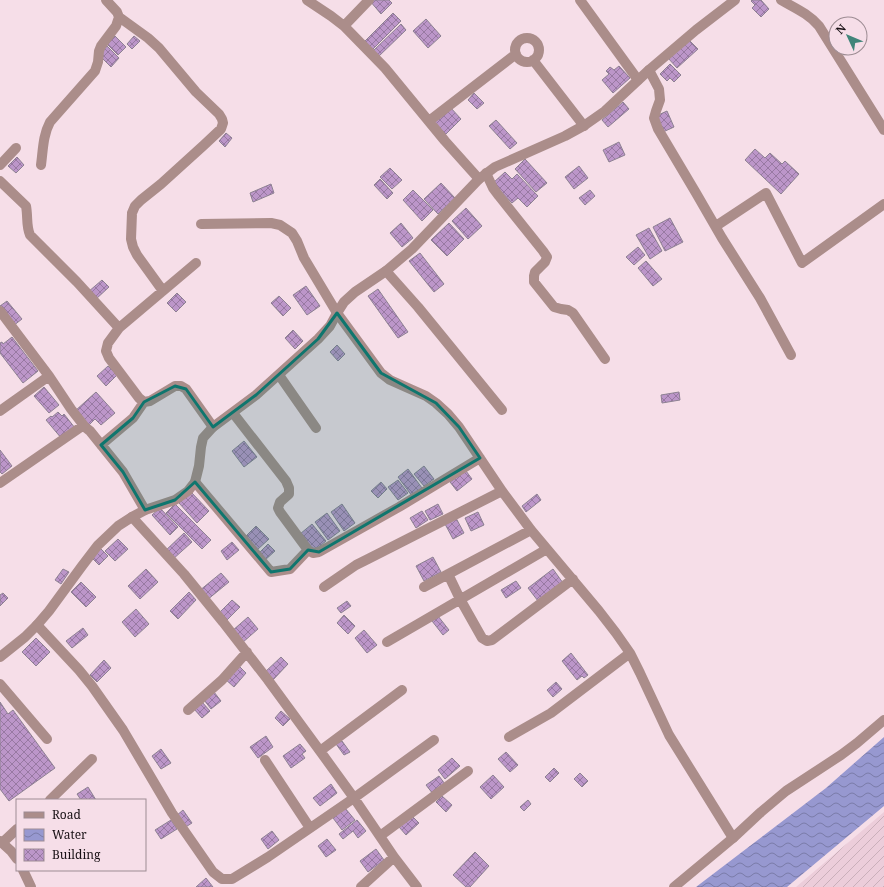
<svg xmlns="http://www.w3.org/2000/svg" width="884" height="887" font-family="'Noto Serif',serif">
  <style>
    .industrial { fill: url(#industrial-furrows) }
    .water { fill: url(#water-waves) }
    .building { fill: url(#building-cross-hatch); stroke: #8d8192 }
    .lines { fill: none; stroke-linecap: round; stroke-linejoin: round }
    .minor { stroke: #ab8d8a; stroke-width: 10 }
    .tertiary { stroke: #ab8d8a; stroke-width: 10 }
    .marked { fill: #0f766e; fill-opacity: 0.2; stroke: #0f766e; stroke-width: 3; stroke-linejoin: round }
  </style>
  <defs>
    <pattern id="industrial-furrows" width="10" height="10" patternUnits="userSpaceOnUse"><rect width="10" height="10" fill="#eccdda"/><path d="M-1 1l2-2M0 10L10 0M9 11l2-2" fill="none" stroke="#caafba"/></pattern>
    <pattern id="water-waves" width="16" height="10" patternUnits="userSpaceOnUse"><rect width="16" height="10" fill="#9798d0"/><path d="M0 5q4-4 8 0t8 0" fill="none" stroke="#7a7ba8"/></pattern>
    <pattern id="building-cross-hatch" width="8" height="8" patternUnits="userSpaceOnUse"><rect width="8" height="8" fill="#bc96c9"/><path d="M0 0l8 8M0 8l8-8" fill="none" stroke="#9879a2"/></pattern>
  </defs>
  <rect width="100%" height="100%" fill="#f6dee8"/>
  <path class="industrial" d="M884,812V887H796Z"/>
  <path class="water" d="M884,737V806L787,887H696L826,788Z"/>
  <path class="building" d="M372,0H389L392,3L381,14L370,1Z
    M752,0H761L769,9L761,17L752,8L755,5L751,1Z
    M393,13L401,21L371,51L363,43Z
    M426,19L441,36L428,48L413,31Z
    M401,24L406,30L378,57L373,51Z
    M115,36L126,47L118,55L107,44Z
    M134,36L140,41L132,49L127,44Z
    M689,40L698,49L677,68L668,58Z
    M107,46L119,58L111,67L99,55Z
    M670,64L681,75L674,82L670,78L667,81L660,74Z
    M619,66L630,78L613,93L602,80L609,74L606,71L610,67L614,70Z
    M474,93L484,103L477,109L468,100Z
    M623,102L629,109L608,127L602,120Z
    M450,107L461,119L444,136L432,124Z
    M667,111L674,127L663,132L656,116Z
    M496,120L517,143L510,149L489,126Z
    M226,133L232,138L225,147L219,141Z
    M619,142L625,155L609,162L603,150Z
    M755,149L765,158L770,153L782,164L785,161L799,174L781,194L745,160Z
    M17,157L24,165L16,173L8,166Z
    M525,159L547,183L536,192L515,169Z
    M579,166L588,178L574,189L565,177Z
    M390,168L402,180L392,189L380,177Z
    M505,172L512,179L517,174L538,196L527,207L518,198L512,203L493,183Z
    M380,179L393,193L387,199L374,185Z
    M441,183L455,198L438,214L424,199Z
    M271,184L274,193L253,202L250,193Z
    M413,190L433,210L422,221L403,200Z
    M590,190L595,196L585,205L579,198Z
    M466,208L482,226L468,239L452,221Z
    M670,218L683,242L665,251L653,227Z
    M401,223L413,238L402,247L390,233Z
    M449,223L464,239L447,256L431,240Z
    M649,228L662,251L650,259L636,235Z
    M638,247L645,255L634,265L626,257Z
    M420,253L444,284L434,292L409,261Z
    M646,261L662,279L653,286L638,268Z
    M102,280L109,287L95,300L88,292Z
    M306,286L320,306L307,315L293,295Z
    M378,289L408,332L398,338L368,296Z
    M177,293L186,302L176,312L167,303Z
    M279,296L291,308L283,316L271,303Z
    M7,301L22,319L13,326L0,310V306Z
    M293,330L303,341L295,349L285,338Z
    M12,337L38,371L23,383L0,353V343L2,342L3,344Z
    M337,345L345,354L338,361L330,352Z
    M108,366L117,375L106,386L97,376Z
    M44,387L59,405L49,413L34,396Z
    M96,392L115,413L101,425L95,419L88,426L75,411Z
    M679,392L680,400L662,403L661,395Z
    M58,412L62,416L64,414L75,428L62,439L46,420L51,416L52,417Z
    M244,441L257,457L244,467L232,451Z
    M0,450L12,466L2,474L0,472Z
    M424,466L434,479L424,486L414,474Z
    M408,469L422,488L412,496L398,477Z
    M466,471L472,479L457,491L450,482Z
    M398,480L408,493L398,500L388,487Z
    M381,482L387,489L378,498L371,491Z
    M191,492L209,511L197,523L179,503Z
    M537,494L541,500L526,512L522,506Z
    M175,504L211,540L202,549L166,513Z
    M342,504L355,523L344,531L331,512Z
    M438,504L443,514L430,520L425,511Z
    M160,508L178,527L170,535L152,515Z
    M422,511L428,520L416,528L410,518Z
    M478,512L484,525L471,531L465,518Z
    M327,513L340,531L328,540L315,522Z
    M456,518L464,533L453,539L445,524Z
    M312,524L326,541L314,551L300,534Z
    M256,526L269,539L257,550L245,537Z
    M184,533L192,542L172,560L164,552Z
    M118,539L128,549L115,561L105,551Z
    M232,542L239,550L227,560L221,551Z
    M268,544L275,551L264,561L258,554Z
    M100,548L108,556L99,565L91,557Z
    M433,557L441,572L424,581L416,566Z
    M63,569L69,572L61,584L55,580Z
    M146,569L158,582L140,599L128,586Z
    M553,569L563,583L538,601L528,588Z
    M221,573L229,582L207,600L199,591Z
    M516,581L521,588L506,598L501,590Z
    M81,582L96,597L86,607L71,592Z
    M189,592L196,600L178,619L170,611Z
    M3,593L8,598L0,606V595Z
    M232,600L240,607L226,621L218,614Z
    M347,601L351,606L341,613L337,608Z
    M136,609L149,624L135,637L122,622Z
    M344,615L355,626L348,634L337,623Z
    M438,616L449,630L443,635L432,621Z
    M248,617L258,629L242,643L232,631Z
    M83,628L88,635L72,648L66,641Z
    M364,630L377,645L367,653L355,638Z
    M36,638L50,652L36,666L22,652Z
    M571,653L588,675L584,678L582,676L577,680L562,661Z
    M281,657L288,664L272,681L264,673Z
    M104,660L111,668L97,682L90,675Z
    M238,665L246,673L234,687L225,679Z
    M556,682L562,689L553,697L547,690Z
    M214,692L221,701L211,709L204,700Z
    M0,702L8,714L13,710L55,768L9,801L0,789Z
    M202,702L210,711L202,718L194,709Z
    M281,711L290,719L283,726L275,718Z
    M266,736L273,747L258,758L250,747Z
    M342,741L350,752L344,755L336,744Z
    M300,744L306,751L302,754L305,758L291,768L283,756Z
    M161,749L171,763L161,769L152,756Z
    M506,752L518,765L510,772L498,759Z
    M452,758L460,766L445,779L438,770Z
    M554,768L559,773L550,782L545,777Z
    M580,773L588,781L582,787L574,779Z
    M493,775L504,787L491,799L480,787Z
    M439,776L445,784L433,794L426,785Z
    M331,784L337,793L320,806L313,798Z
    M88,787L96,800H81L77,794Z
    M442,796L452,805L446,812L436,802Z
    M528,800L531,804L524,811L520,807Z
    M345,808L355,820L342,830L333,818Z
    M183,810L192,823L184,828L176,816Z
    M412,816L419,823L406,835L399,827Z
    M171,820L177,829L161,839L155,830Z
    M357,820L366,831L358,838L353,831L343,839L339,834Z
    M272,831L279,840L268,849L261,839Z
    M327,839L336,850L326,857L318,846Z
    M376,849L384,860L368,872L360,861Z
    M475,852L489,866L470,887H466L453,875Z
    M206,878L213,887H196Z"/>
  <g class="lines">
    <path class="minor" d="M307,0L331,16L344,26L385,68L445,141L479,179
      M580,0L638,80
      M781,0C795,8 809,14 819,26L884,130
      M119,17L148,38L159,48L196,92L219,114L222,119L223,123L221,129L204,145L161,184L141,200L135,206L132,213L131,239L133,247L137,255L163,291
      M344,26L369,0
      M515 50a12 12 0 1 1 24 0a12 12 0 1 1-24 0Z
      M533,60L584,126
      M649,70L659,89L660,100L656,111L654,118L658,129L696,193L722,238L760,298L791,355
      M429,121L516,54
      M0,165L16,148
      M41,165C43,150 43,135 50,122L95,71L98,62L99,51L101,46L116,26L119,17L117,12L106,0
      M486,173L493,188L499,196L543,251L547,257L545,262L535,272L534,276V282L554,307L561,309L568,310L573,313L605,359
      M0,181L26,206C28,216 26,226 30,235L77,282L119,328
      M201,224L271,223L280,225L292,233L297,241L304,258L337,313L381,373L390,380L426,396L436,403L448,414L459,427L502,491L531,530L599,611L616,633L630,653L640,673L669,735L733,838
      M716,226L766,193L802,263L884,204
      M196,263L119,328L108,343L106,351L109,358L139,398L144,402L150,401L175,386H181L186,389L213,427
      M386,271L418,307L502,410
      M0,311L49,376L71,409L85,427
      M279,375L316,428
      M0,411L49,376
      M233,413L286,481L289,488V494L280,502L278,508L280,512L308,550L313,553L319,552L399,507L480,458
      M101,445L133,418L144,402
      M195,482L271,572L290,569L308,550
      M0,483L81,427H85L90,431L123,472L145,510
      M132,517L184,574L223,622L268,680L320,751L354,798L394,857L417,887
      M448,574L460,599L482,638L487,641L492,640L573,579
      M324,587L356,565L368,559L502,491
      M424,587L531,530
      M37,625L79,670L92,686L123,730L172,813L213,872L222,879H232L268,857L354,798L434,740
      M387,642L547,549
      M0,684L47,739
      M188,710L222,680L247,652
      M509,737L551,713L630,653
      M320,751L402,690
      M265,760L310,828
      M50,800L92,759
      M380,836L468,771
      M0,841L11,851L17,859
      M2,843L17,829
      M23,870L31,887
      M361,887L394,857"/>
    <path class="tertiary" d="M0,657L25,637L37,625L49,611L82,566L98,545L118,526L132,517L145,510L175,500L188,491L195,482L199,466L201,447L203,438L213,427L256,395L318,339L330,326L337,313L344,302L355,292L386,271L412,249L479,179L495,167L565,136L585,125L605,111L649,70L696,30L735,0
      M674,887L733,838L761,812L786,791L841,755L857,743L884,720"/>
  </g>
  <path class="marked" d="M337,313L381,373L436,403L459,427L480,458L319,552L308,550L290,569L271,572L195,482L175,500L145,510L123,472L101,445L133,418L144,402L175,386L186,389L213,427L256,395L318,339Z"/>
  <rect x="16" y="799" width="130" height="72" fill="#f6dee8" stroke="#9d8c93"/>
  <rect x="24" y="812" width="20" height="6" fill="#ab8d8a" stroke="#9d8c93"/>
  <text x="52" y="819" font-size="12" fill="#181014">Road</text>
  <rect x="24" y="829" width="20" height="12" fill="url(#water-waves)" stroke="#9d8c93"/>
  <text x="52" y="839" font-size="12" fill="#181014">Water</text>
  <rect x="24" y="849" width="20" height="12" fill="url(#building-cross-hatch)" stroke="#9d8c93"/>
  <text x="52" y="859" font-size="12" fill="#181014">Building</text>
  <g transform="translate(848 36) rotate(314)"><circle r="19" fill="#f6dee8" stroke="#9d8c93"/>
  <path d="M0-3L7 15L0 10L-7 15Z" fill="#41857a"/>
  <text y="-6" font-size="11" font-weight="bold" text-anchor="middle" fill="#181014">N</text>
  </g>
</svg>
